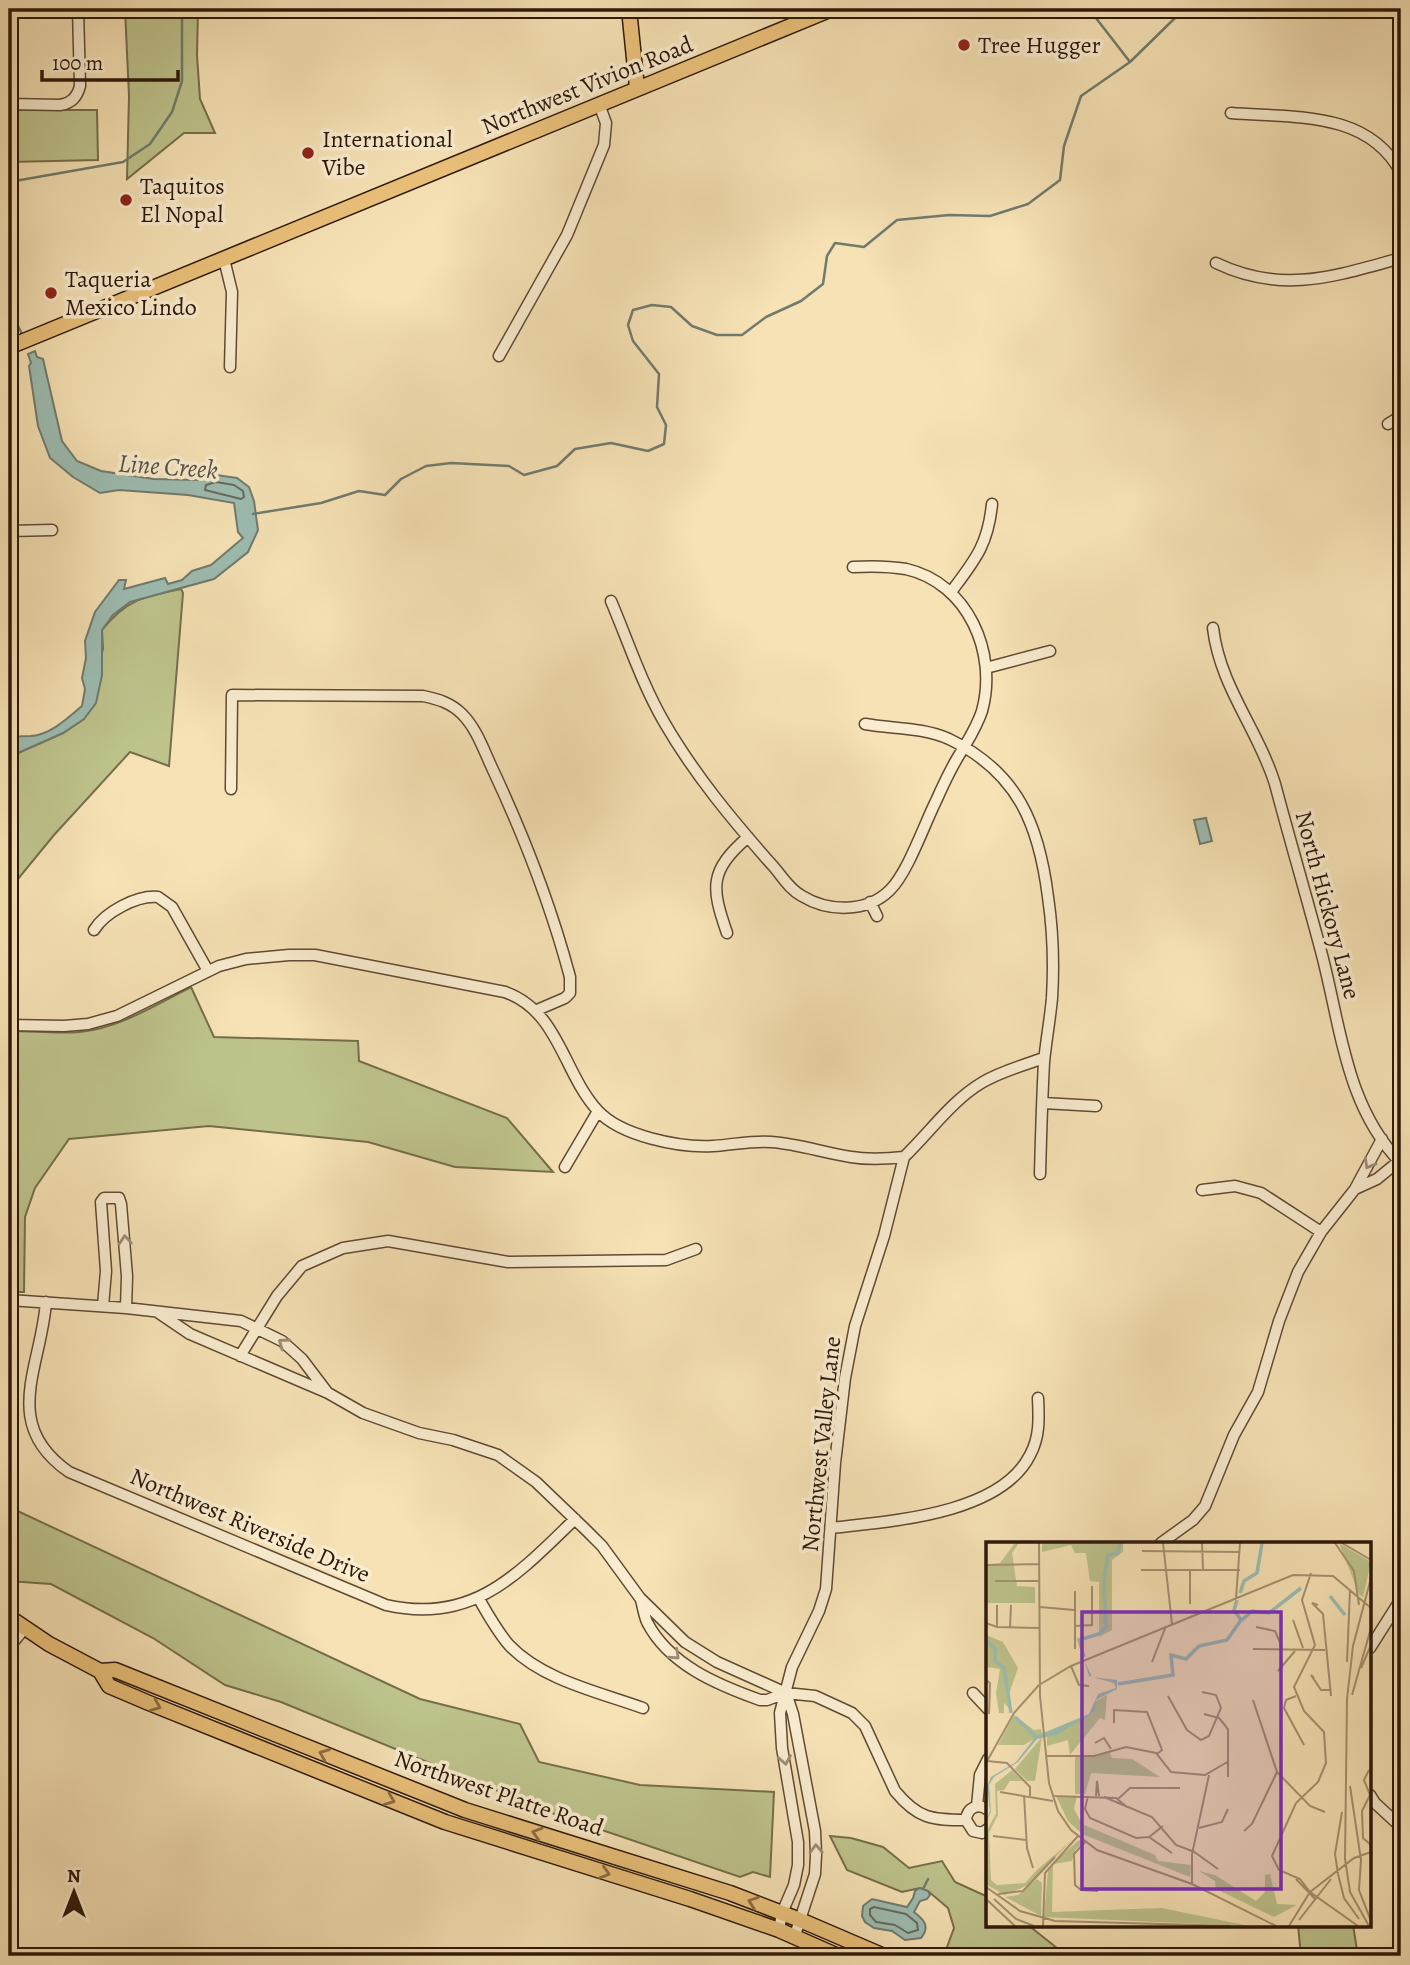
<svg xmlns="http://www.w3.org/2000/svg" width="1410" height="1965" font-family="Alegreya,serif">
  <style>
    .green { fill: #bec38c; stroke: #766e4a; stroke-width: 2 }
    .water { fill: #9dbdb2; stroke: #707b6e; stroke-width: 2 }
    .lines { fill: none; stroke-linecap: round; stroke-linejoin: round }
    .shore { stroke: #656a5e; stroke-width: 2 }
    .stream { stroke: #707b6e; stroke-width: 2.5 }
    .minor-casing { stroke: #5f4a34; stroke-width: 13 }
    .major-casing { stroke: #2d1809; stroke-width: 17 }
    .minor { stroke: #f9eccf; stroke-width: 10 }
    .major { stroke: #ebc17a; stroke-width: 14 }
    .oneway { stroke: #9d8d76 }
    .oneway2 { stroke: #8c6c42 }
    .poi-dot { fill: #8f2418; stroke: #f9eccf; stroke-width: 2.5 }
    .labels { text-anchor: middle; stroke-width: 7; stroke-linejoin: round; paint-order: stroke }
    .poi-label { font-size: 24px; fill: #2d1809; stroke: #f9eccf; text-anchor: start }
    .street-label { font-size: 24px; fill: #2d1809; stroke: #f9eccf }
    .water-label { font-size: 26px; font-style: italic; fill: #545244; stroke: #f9eccf }
    .inset-river { fill: none; stroke: #9dbdb2; stroke-width: 3.5 }
    .inset-road { fill: none; stroke: #a69170; stroke-width: 2 }
    .view { fill: #7b2cbf; fill-opacity: 0.15; stroke: #7b2cbf; stroke-width: 3.5 }
    .inset-edge { fill: none; stroke: #2d1809; stroke-width: 3.5 }
  </style>
  <rect width="100%" height="100%" fill="#f6e2b5"/>
  <filter id="stains"><feTurbulence type="fractalNoise" baseFrequency=".00286" numOctaves="4"/><feColorMatrix values="0 0 0 0 .2 0 0 0 0 .09 0 0 0 0 .02 0 0 0 .5 -.17"/></filter>
  <radialGradient id="worn" r=".72"><stop offset=".6" stop-color="#630" stop-opacity="0"/><stop offset="1" stop-color="#630" stop-opacity=".3"/></radialGradient>
  <path class="green" d="M125,9H198L197,55L200,99L215,133H184L127,179L129,96Z
    M9,110H97L98,160L9,162Z
    M181,589L183,593L169,766L130,752L54,835L9,890V757L63,733L84,719L103,649L102,630C126,600 144,596 181,589Z
    M191,987L214,1037L358,1041L359,1061L507,1118L553,1172L455,1167L368,1142L209,1126L69,1139L35,1188L25,1217L24,1292H9V1031C32,1031 57,1034 80,1032C120,1028 157,1004 191,987Z
    M9,1507L420,1699L520,1724L539,1762L640,1785L774,1792L770,1877L753,1872L740,1877L549,1812L281,1702L225,1685L153,1638L51,1584L9,1581Z
    M830,1836L851,1838L883,1847L909,1868L942,1861L955,1882L988,1897V1925H1028L1067,1956H949L946,1950L954,1928L948,1908L928,1891L920,1888L902,1892L847,1870Z
    M1298,1925H1353L1358,1956H1301Z"/>
  <path class="water" d="M35,351L37,357L43,359L62,441L77,461L101,471L154,479L199,480L216,475L237,478L249,487L254,501L258,530L248,552L214,579L130,602L113,615L102,630V675L96,703L84,719L63,733L9,757V739C18,736 22,736 31,736C50,735 68,718 82,706L85,689L82,678L86,658L85,641L95,612L119,580H126L124,589L165,578L168,584L182,580L192,571L211,565L243,538L238,532L234,503L188,495L119,490L100,493L73,477L50,458L38,426L29,366L31,363L28,354Z
    M1206,818L1212,841L1200,844L1194,820Z
    M920,1888L928,1891L930,1895L927,1899L920,1901L914,1912C923,1919 931,1926 921,1938L905,1940L892,1931L874,1928L865,1922L862,1916L863,1906L872,1899L907,1907L913,1898L915,1891Z"/>
  <g class="lines">
    <path class="shore" d="M216,482L234,485L243,491L244,497L241,499L205,490L206,485Z
      M874,1907L906,1914L917,1923L918,1930L908,1933L895,1925L876,1922L870,1915V1909Z"/>
    <path class="stream" d="M1257,9L1277,13L1326,9
      M1130,62L1175,18L1191,9
      M9,182L123,162L150,144L172,112L182,81V9
      M9,308L23,336
      M253,514L321,503L359,491L385,495L401,479L426,466L451,463L509,466L524,475L557,466L575,449L611,443L648,451L664,444L666,425L657,407L659,374L633,341L628,325L633,310L652,305L671,307L692,326L717,335H742L766,317L801,301L823,284L827,256L835,243L864,247L897,220L949,215L990,216L1028,204L1060,180L1064,146L1081,96L1130,62L1089,9
      M923,1889L928,1879"/>
    <g class="minor-casing">
      <path id="minor" d="M9,104L60,105C72,103 77,97 80,86L78,9
        M1231,113C1293,118 1368,110 1401,173
        M224,259L232,292L230,367
        M1216,263C1283,295 1335,276 1401,258
        M499,356L567,235L604,145L606,123L599,104
        M1388,424L1401,416
        M9,531L52,530
        M951,592C975,560 988,545 992,504
        M611,601C628,641 642,684 664,722C694,774 733,821 773,866C782,876 789,889 802,896C828,912 867,913 890,890C908,872 924,825 936,801C944,783 952,765 963,749C970,737 977,726 982,711C998,653 968,583 906,569C888,566 870,566 853,567
        M1213,628C1220,687 1258,729 1275,784C1290,841 1307,898 1322,955C1341,1028 1346,1107 1401,1163
        M986,668L1050,651
        M865,724C893,729 922,727 949,739C1018,772 1039,825 1048,897C1053,931 1054,965 1052,998C1050,1020 1046,1041 1044,1062C1042,1099 1041,1136 1040,1174
        M231,789L232,695L423,696C438,699 451,703 462,714C477,729 484,751 493,770C524,836 551,906 570,977V993L565,998L537,1010
        M870,902L877,916
        M94,930C105,912 137,895 158,897L172,907L208,971
        M727,933C711,887 709,871 748,837
        M9,1025L64,1026L88,1024L117,1016L219,966L246,959L289,955H315L505,992C559,1011 563,1073 598,1111C621,1136 680,1148 713,1146C733,1145 752,1140 772,1142C799,1144 824,1153 851,1157C869,1160 886,1159 904,1157C930,1132 952,1100 983,1082C1002,1071 1024,1065 1044,1058
        M1043,1103L1096,1106
        M565,1167L598,1111
        M1355,1189L1377,1179L1399,1161
        M1202,1190L1235,1186L1261,1193L1321,1232
        M9,1300L126,1308L241,1321L282,1341L302,1359L327,1392
        M46,1302C41,1368 0,1424 69,1472L386,1605C473,1625 518,1574 575,1519
        M103,1306L106,1271L101,1202L104,1198H119L121,1204L127,1276L126,1308
        M159,1313L190,1334L328,1393L363,1413L419,1433L453,1440L498,1455L536,1482L586,1530L602,1546L640,1598L685,1642L717,1662L786,1693L815,1696L852,1713L865,1726L895,1791C918,1819 932,1820 966,1820
        M240,1356L277,1296L302,1266L343,1248L388,1241L508,1262L666,1260L696,1249
        M831,1528C890,1521 1000,1515 1030,1455C1040,1437 1039,1418 1038,1398
        M1161,1543L1193,1520L1205,1506L1234,1435L1258,1392L1279,1321L1298,1272L1321,1232L1355,1189L1382,1139
        M479,1599C488,1615 497,1631 509,1645C542,1680 599,1692 643,1708
        M641,1600C643,1607 644,1615 647,1622C669,1665 718,1685 760,1700H767L786,1693
        M9,1647L25,1628
        M1370,1648L1401,1599
        M786,1693L793,1714L815,1831L816,1855L815,1874L794,1938
        M973,1693L988,1709
        M1370,1795L1375,1803L1401,1827
        M977,1806L980,1775L988,1759
        M988,1810C978,1802 967,1808 966,1820L973,1831L982,1833L988,1829
        M779,1930L782,1913L794,1885L798,1865V1842L782,1748L780,1713L792,1667L819,1611L826,1589L835,1463L845,1378L855,1326L884,1236L904,1157"/>
    </g>
    <g class="major-casing">
      <path id="major" d="M629,9L637,88
        M9,347L832,9
        M9,1617L49,1644L100,1671L109,1686L149,1703L445,1822L690,1899L779,1930L838,1956
        M100,1671L115,1670L465,1810L730,1893L800,1920L884,1956"/>
    </g>
    <use href="#minor" class="minor"/>
    <use href="#major" class="major"/>
  </g>
  <defs><path id="oneway-chevron" d="M-2-3.5L2.5 0L-2 3.5" fill="none" stroke-width="1.6" stroke-linecap="round" stroke-linejoin="round" transform="scale(1.75)"/></defs>
  <g class="oneway">
    <use href="#oneway-chevron" transform="translate(1369 1164) rotate(119)"/>
    <use href="#oneway-chevron" transform="translate(125 1240) rotate(-94)"/>
    <use href="#oneway-chevron" transform="translate(283 1343) rotate(-145)"/>
    <use href="#oneway-chevron" transform="translate(675 1655) rotate(43)"/>
    <use href="#oneway-chevron" transform="translate(785 1760) rotate(80)"/>
    <use href="#oneway-chevron" transform="translate(816 1849) rotate(-92)"/>
  </g>
  <g class="oneway2">
    <use href="#oneway-chevron" transform="translate(156 1706) rotate(22)"/>
    <use href="#oneway-chevron" transform="translate(324 1754) rotate(-158)"/>
    <use href="#oneway-chevron" transform="translate(390 1800) rotate(22)"/>
    <use href="#oneway-chevron" transform="translate(537 1833) rotate(-163)"/>
    <use href="#oneway-chevron" transform="translate(605 1873) rotate(17)"/>
    <use href="#oneway-chevron" transform="translate(753 1902) rotate(-160)"/>
  </g>
  <g class="poi-dot">
    <circle cx="964" cy="45" r="7"/>
    <circle cx="308" cy="153" r="7"/>
    <circle cx="126" cy="200" r="7"/>
    <circle cx="51" cy="293" r="7"/>
  </g>
  <g class="labels">
    <g class="poi-label">
      <text x="978" y="53">Tree Hugger</text>
      <text x="322" y="147">International<tspan x="322" dy="28">Vibe</tspan></text>
      <text x="140" y="194">Taquitos<tspan x="140" dy="28">El Nopal</tspan></text>
      <text x="65" y="287">Taqueria<tspan x="65" dy="28">Mexico Lindo</tspan></text>
    </g>
    <g class="street-label">
      <text transform="translate(587 85) rotate(-22)" y="8">Northwest Vivion Road</text>
      <text transform="translate(1328 905) rotate(75)" y="8">North Hickory Lane</text>
      <text transform="translate(821 1444) rotate(-84)" y="8">Northwest Valley Lane</text>
      <text transform="translate(250 1525) rotate(23)" y="8">Northwest Riverside Drive</text>
      <text transform="translate(499 1793) rotate(19)" y="8">Northwest Platte Road</text>
    </g>
    <g class="water-label">
      <text transform="translate(168 466) rotate(4)" y="9">Line Creek</text>
    </g>
  </g>
  <g transform="translate(986 1542)">
    <rect width="385" height="385" fill="#f6e2b5"/>
    <path d="M29,1H33L26,11L31,44L49,45V61H0V23L14,21ZM56,1H137V10L126,18V88L113,95V40L104,39L100,11H89L85,3L56,10ZM353,1L385,20L377,55L373,52ZM0,93L17,100L32,126L23,152L24,167L18,161V171H13L10,151L14,127L0,125ZM121,153L119,178L114,176L84,213L82,198L61,204V195L107,171L110,159ZM28,173L48,188L55,187L56,192L38,203H12ZM56,195L49,239H41L29,227ZM123,209L126,216L146,217L174,235L105,231L99,252H89V215H107ZM26,228L37,239H24L18,248L11,249L12,273L3,291L5,338L11,343L39,341L52,327L85,299L42,343L19,353L1,343L0,289L10,272L9,242ZM70,254H91L88,267L96,282L169,313L172,319L205,323L204,335L96,292L82,279ZM93,298L96,301L89,308L86,319L67,322L66,370L176,366L263,384L58,375L62,328L68,320ZM213,329L229,333L270,359L279,350V333L284,332L291,362L311,363L288,375L230,347L229,339ZM51,337L56,341L55,374L19,355L32,353Z" fill="#bec38c"/>
    <path d="M99,120L106,135L131,138V147L110,158L109,169L104,173L70,193L51,197L32,220L8,235L3,243L5,270L0,280L4,269L1,245L5,235L30,220L50,194L103,172L112,152L130,146L128,141L103,134Z" fill="#9dbdb2"/>
    <path class="inset-river" d="M254,51L258,39L271,31L276,1M344,54L359,73M256,78L266,69L283,71L315,46M0,98L9,107V119L18,126L25,171M98,115L93,98L113,92L120,85L118,37L122,13L132,11L134,1M132,142L187,133L185,113L200,117L213,104L241,98L255,78L248,68L251,58M29,175L50,195"/>
    <path class="inset-road" d="M53,1L54,154L63,241L72,269L85,288L111,308L206,342L290,384M177,1L186,82M216,1L217,28M349,1L368,29L373,63M356,1L385,18M156,9L254,10M0,23L53,22M155,28H254M325,31L316,58L329,103L308,145L318,169L338,190L340,221L332,240L310,261L286,314L293,328L314,337L324,350L372,384M9,39H52M89,49V107M250,56L254,1M204,62V27M332,63L326,61L337,72L345,154M54,65L88,68M307,78L317,106M0,81L11,85L53,86M88,84L106,83V44M11,85V63M270,85L289,89L296,105M24,86L25,63M267,107L339,108M166,120L180,84M361,120L364,48M85,124L93,143L103,144M375,126L385,103M292,129L309,109M328,136L325,133L335,148H344M0,138L4,141L3,172M53,143L85,124L307,33L347,34L385,66M366,153L385,86M182,154L201,188L215,198L223,194L235,166L230,153L216,150M310,154L300,158L298,166L318,203M267,158L291,230L324,264L339,270M218,172L233,176L242,187V235M128,181V168L161,170L176,208L171,212M109,201L118,196L125,207M60,214H108L140,205L170,211L185,230L219,233L243,219M1,219L21,221L44,245V254M0,221L28,171L53,143M383,228L378,238L384,253L376,269L377,296L385,303M364,244L375,318L373,348L385,379M14,250L67,259M38,253L41,306L47,326M66,254L130,256L141,265M102,254L99,267L104,276L150,296L163,295L177,284M110,254L111,239L113,254M118,255L166,275L190,303L206,309M132,257L144,246H194M356,270L349,312L352,332L358,356L373,377M213,286L236,280L242,267M258,289L266,282L291,230M7,294L40,298M163,295L186,311M99,300L88,312L89,343L95,348L112,349M207,309L232,327M310,337L330,358M206,342V312L223,233M0,345L34,369L69,379L244,384M12,352L37,349L69,315M0,357L29,384M8,357L30,377L48,384M313,378L345,337M57,384L59,331L92,294M303,384L324,350L368,316L385,310M383,384L364,350L359,317L361,157L367,104L385,36"/>
    <path class="view" d="M96,70H295V347H96Z"/>
    <rect width="385" height="385" class="inset-edge"/>
  </g>
  <rect width="1410" height="1965" fill="none" stroke="#f6e2b5" stroke-width="35"/>
  <rect x="10" y="10" width="1389" height="1944" fill="none" stroke="#2d1809" stroke-width="3.5"/>
  <rect x="18" y="18" width="1375" height="1930" fill="none" stroke="#2d1809" stroke-width="2"/>
  <g transform="translate(74 1892)" stroke="#f9eccf" stroke-width="5" paint-order="stroke">
  <path d="M0-5L12 26L0 18L-12 26Z" fill="#2d1809"/>
  <text y="-10" font-size="19" font-weight="bold" text-anchor="middle" fill="#2d1809">N</text>
  </g>
  <path d="M42 70v10h136v-10" fill="none" stroke="#2d1809" stroke-width="3.5"/>
  <text x="52" y="70" font-size="21" fill="#2d1809" stroke="#f9eccf" stroke-width="5" paint-order="stroke">100 m</text>
  <rect width="100%" height="100%" filter="url(#stains)"/>
  <rect width="100%" height="100%" fill="url(#worn)"/>
</svg>
